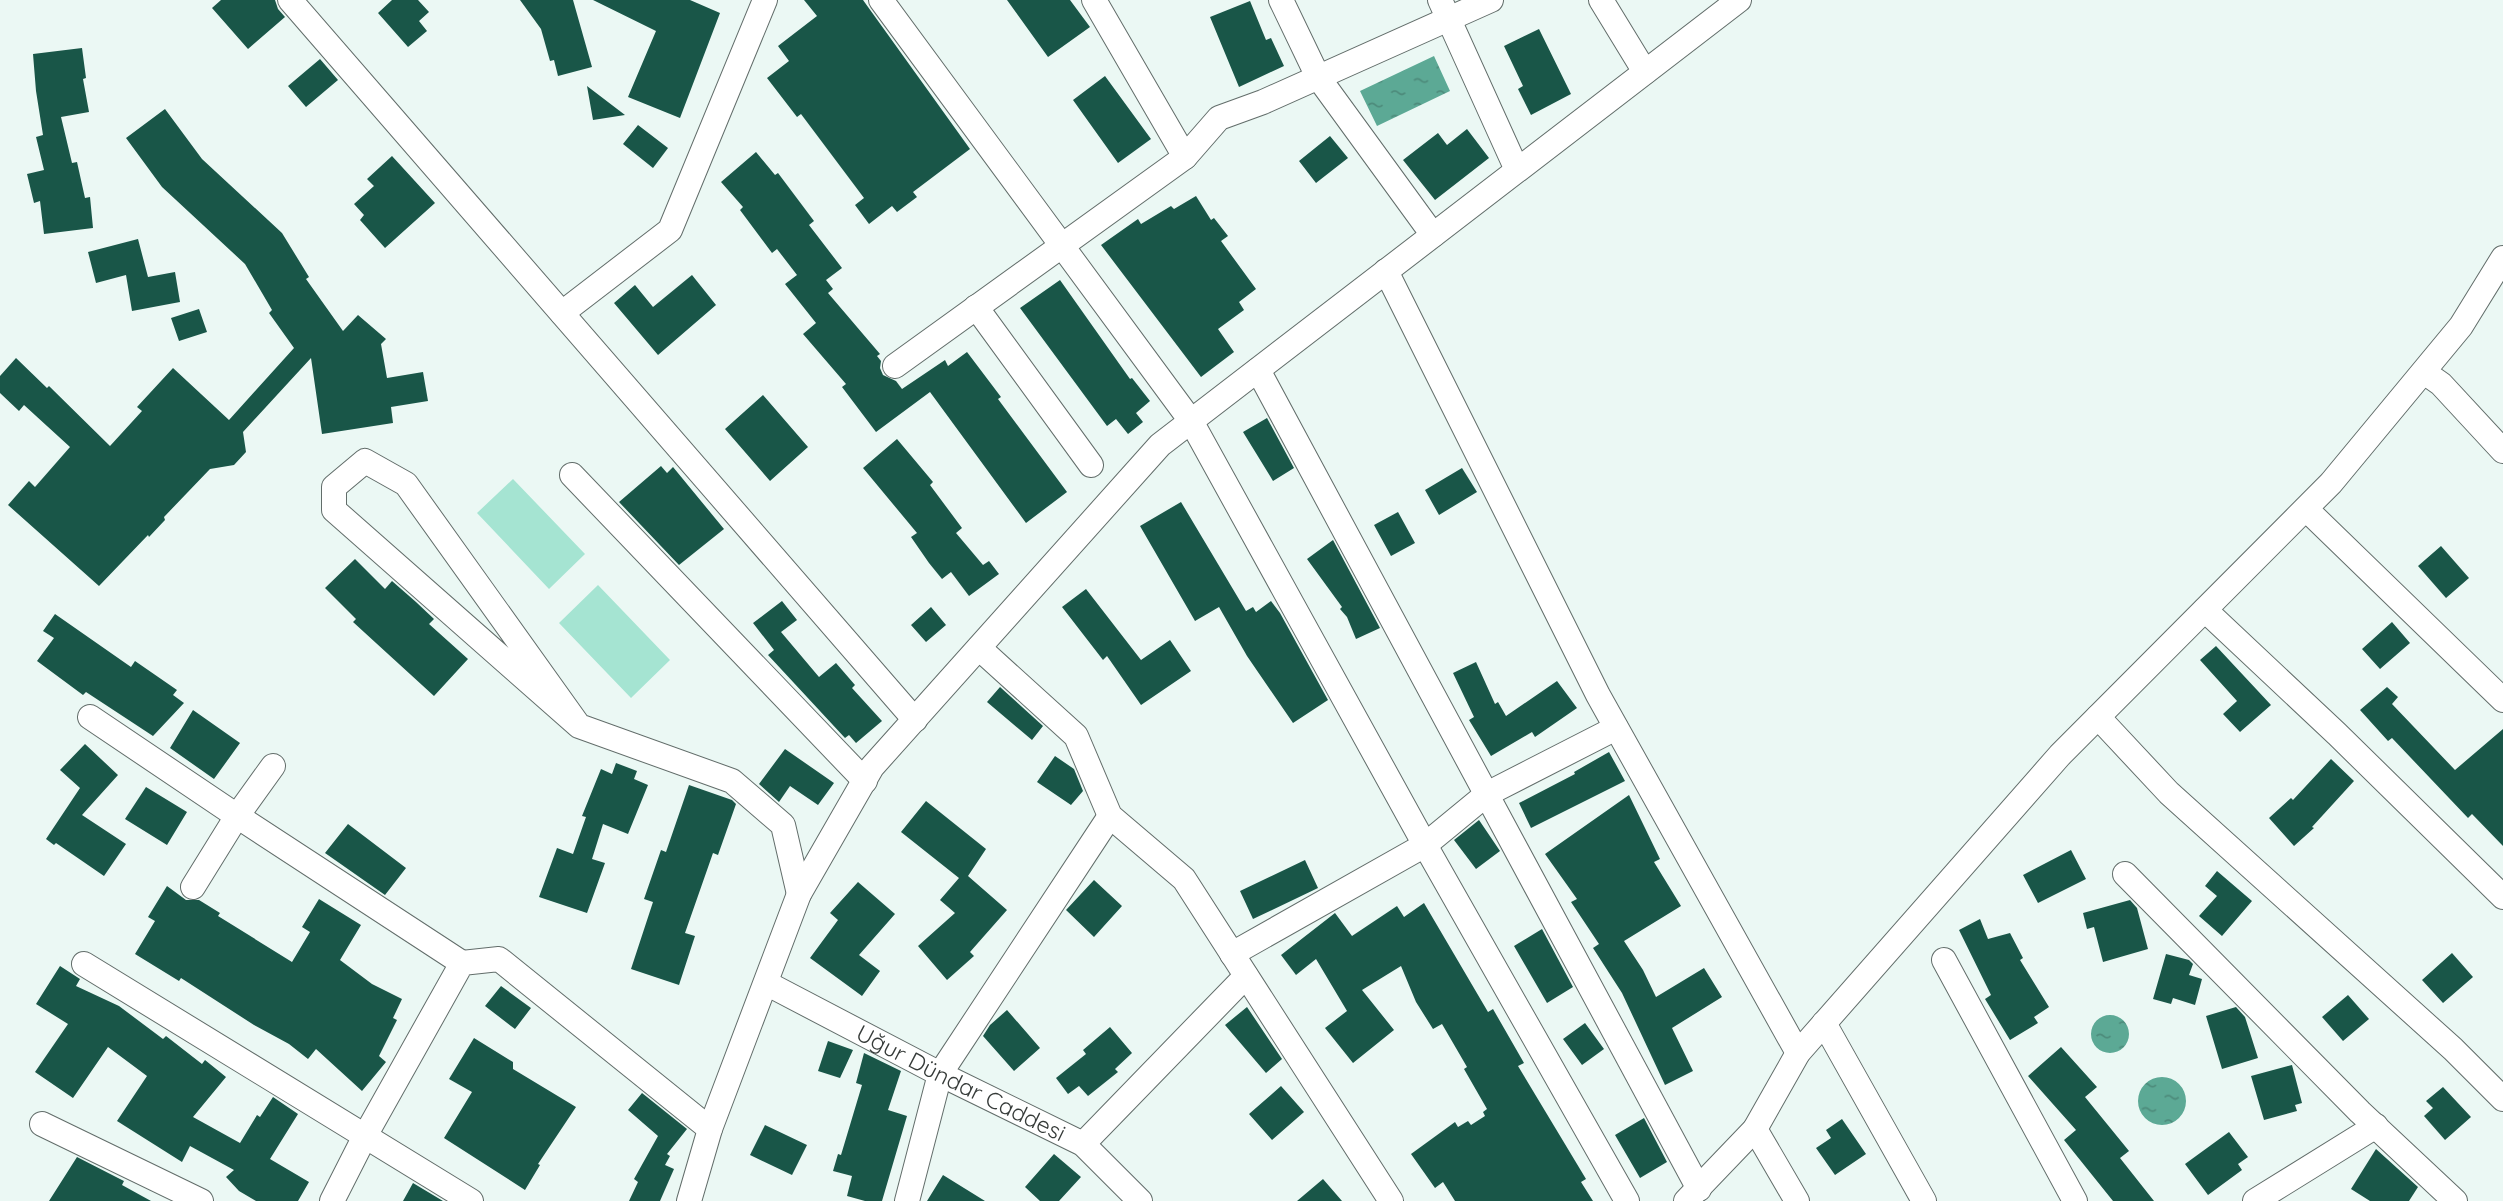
<svg xmlns="http://www.w3.org/2000/svg" width="2503" height="1201" font-family="Quicksand,sans-serif">
  <style>
    .green { fill: #a5e4d2 }
    .water { fill: url(#water-ripples) }
    .building { fill: #195648 }
    .lines { fill: none; stroke-linecap: round; stroke-linejoin: round }
    .minor-casing { stroke: #626d6a; stroke-width: 26 }
    .minor { stroke: #fff; stroke-width: 24 }
    .labels { text-anchor: middle; stroke-width: 7; stroke-linejoin: round; paint-order: stroke }
    .street-label { font-size: 23px; fill: #363b39; stroke: #fff }
  </style>
  <defs>
    <pattern id="water-ripples" width="26" height="14" patternUnits="userSpaceOnUse" patternTransform="scale(1.75)"><rect width="26" height="14" fill="#5ca995"/><path d="M2 4q2-2 4 0t4 0M15 11q2-2 4 0t4 0" fill="none" stroke="#4d8b7b"/></pattern>
  </defs>
  <rect width="100%" height="100%" fill="#ebf8f4"/>
  <path class="green" d="M513,479L585,554L549,589L477,513Z
    M598,585L670,660L631,698L559,623Z"/>
  <path class="water" d="M1434,56L1450,91L1377,126L1360,91Z
    M2091 1034a19 19 0 1 1 38 0a19 19 0 1 1-38 0Z
    M2138 1101a24 24 0 1 1 48 0a24 24 0 1 1-48 0Z"/>
  <path class="building" d="M221,0H275L278,9L285,17L248,49L212,8Z
    M392,0H418L429,12L419,21L427,31L408,47L378,13Z
    M520,0H573L592,67L558,76L554,60L550,61L541,29Z
    M593,0H690L720,13L680,118L628,97L656,31Z
    M804,0H863L970,149L913,192L917,197L897,212L892,206L869,224L855,205L864,198L801,114L797,117L767,78L789,61L778,46L817,16Z
    M1007,0H1070L1090,27L1048,57Z
    M1250,1L1266,40L1271,38L1284,66L1239,87L1210,17Z
    M1539,29L1571,94L1531,115L1518,89L1523,86L1504,46Z
    M82,48L86,78L83,79L89,112L61,117L72,163L77,162L85,198L90,197L93,228L44,234L40,201L34,203L27,174L44,170L36,137L43,135L36,91L33,54Z
    M320,59L338,80L306,107L288,86Z
    M1105,76L1151,139L1118,163L1073,100Z
    M587,86L625,115L593,120Z
    M165,109L202,159L282,233L309,277L306,279L343,331L358,315L386,339L381,344L387,378L423,372L428,401L391,407L393,423L322,434L311,358L243,432L246,452L234,465L210,469L164,517L165,520L149,537L148,535L99,586L8,505L29,481L35,487L70,447L24,405L19,411L0,393V376L16,358L47,388L49,386L110,446L142,411L137,407L173,368L229,420L294,348L269,313L272,310L245,264L162,187L126,138Z
    M638,125L668,148L653,168L623,144Z
    M1467,129L1489,158L1435,200L1403,160L1438,133L1447,145Z
    M1330,136L1348,158L1316,183L1299,161Z
    M756,152L775,175L778,173L814,221L809,225L842,268L826,280L833,289L828,293L880,354L877,356L881,361L880,368L883,375L896,381L902,389L945,360L948,366L967,352L1001,397L998,399L1067,492L1026,523L930,392L876,432L842,387L846,384L803,334L816,323L785,284L797,275L777,249L772,253L740,210L743,207L721,182Z
    M392,156L435,203L385,248L360,220L364,215L354,204L374,186L367,179Z
    M1196,196L1211,220L1214,218L1228,236L1221,241L1256,289L1239,302L1244,310L1218,329L1234,352L1201,377L1101,245L1138,219L1141,224L1171,206L1174,209Z
    M138,239L148,277L175,272L180,302L132,311L126,275L96,283L88,252Z
    M692,275L716,305L658,355L614,303L635,285L653,307Z
    M1060,280L1130,379L1132,378L1150,401L1136,413L1143,422L1128,434L1116,419L1107,426L1020,308Z
    M199,309L207,332L179,341L171,318Z
    M763,395L808,447L770,481L725,429Z
    M1267,418L1294,468L1273,481L1243,432Z
    M897,439L933,482L930,485L962,528L956,533L983,565L989,561L999,574L969,596L951,572L942,579L929,563L911,537L917,533L863,468Z
    M661,466L667,473L673,467L724,529L679,565L619,502Z
    M1462,468L1477,492L1439,515L1425,490Z
    M1181,502L1246,611L1253,607L1256,612L1271,601L1280,613L1328,700L1293,723L1247,656L1219,607L1195,621L1140,526Z
    M1398,512L1415,543L1391,556L1374,525Z
    M1333,540L1380,628L1356,639L1347,617L1340,609L1342,607L1307,559Z
    M2441,546L2469,578L2446,598L2418,566Z
    M355,559L385,589L392,581L416,602L434,619L429,624L468,659L434,696L353,622L356,619L325,588Z
    M1086,589L1141,660L1170,640L1191,671L1141,705L1107,656L1103,660L1062,607Z
    M782,601L797,620L781,632L819,677L836,663L855,685L852,688L882,721L856,743L849,735L845,738L768,655L774,650L753,623Z
    M931,607L946,625L926,642L911,625Z
    M55,614L131,667L135,661L177,690L173,695L184,703L153,736L86,692L83,695L37,661L54,638L43,631Z
    M2392,622L2410,643L2380,669L2362,649Z
    M2216,646L2271,705L2240,732L2223,714L2237,701L2200,660Z
    M1476,662L1495,704L1498,702L1506,716L1557,681L1577,708L1535,737L1532,732L1491,756L1469,720L1474,717L1453,673Z
    M1000,687L1043,726L1032,740L987,702Z
    M2387,687L2398,697L2392,704L2455,770L2503,729V846L2472,814L2468,818L2392,738L2388,741L2360,710Z
    M193,710L240,743L214,779L170,748Z
    M85,744L118,775L82,815L126,844L104,876L56,843L54,845L46,839L80,788L60,770Z
    M785,749L834,783L818,805L790,786L779,802L759,784Z
    M1609,752L1625,781L1531,828L1519,803L1575,774L1574,772Z
    M1055,756L1074,769L1083,791L1071,805L1037,782Z
    M2331,759L2354,781L2312,827L2314,828L2294,846L2269,818L2291,798L2293,800Z
    M616,763L637,771L634,779L648,785L628,834L603,824L592,859L605,863L587,913L539,897L557,848L573,854L586,817L582,816L601,769L612,774Z
    M689,785L732,800L736,804L718,855L713,853L685,933L695,936L679,985L631,969L653,902L644,899L661,850L666,852Z
    M146,787L187,812L167,845L125,819Z
    M1629,795L1660,859L1654,862L1681,906L1624,941L1643,970L1656,997L1704,968L1722,997L1672,1028L1693,1071L1665,1085L1622,993L1593,948L1599,944L1571,902L1577,899L1545,854Z
    M926,801L986,849L968,876L1007,910L970,952L974,956L947,980L918,946L955,913L940,900L959,878L901,832Z
    M1479,820L1500,851L1476,869L1454,840Z
    M348,824L406,868L385,895L325,853Z
    M2071,850L2086,879L2038,903L2023,875Z
    M1305,860L1318,888L1253,919L1240,891Z
    M2217,871L2252,901L2222,936L2199,916L2217,896L2205,886Z
    M1094,880L1122,906L1094,937L1066,910Z
    M858,882L895,914L859,955L880,971L862,996L810,958L838,920L830,913Z
    M167,886L186,900H199L220,913L218,916L292,962L310,932L302,927L319,899L361,925L340,960L372,984L402,999L393,1018L397,1020L379,1056L386,1062L362,1091L316,1049L308,1059L289,1044L254,1025L181,978L179,981L135,954L155,921L148,917Z
    M2130,900L2137,908L2148,949L2103,962L2094,927L2087,929L2083,913Z
    M1424,903L1488,1012L1493,1009L1524,1063L1518,1066L1586,1179L1581,1182L1593,1201H1455L1443,1182L1435,1188L1411,1154L1455,1122L1458,1127L1468,1121L1471,1125L1485,1116L1483,1112L1487,1109L1464,1069L1467,1067L1442,1024L1433,1029L1416,1002L1401,966L1362,990L1394,1030L1353,1063L1325,1028L1347,1011L1316,959L1296,975L1281,955L1335,913L1352,936L1397,906L1404,917Z
    M1980,919L1988,939L2010,933L2023,958L2020,960L2049,1007L2034,1017L2038,1023L2010,1040L1985,999L1991,995L1959,930Z
    M1542,929L1573,987L1547,1003L1514,946Z
    M2452,953L2473,977L2443,1003L2422,980Z
    M2166,954L2189,960L2193,964L2189,975L2202,979L2195,1005L2173,998L2171,1004L2153,999Z
    M60,966L80,979L76,986L119,1006L163,1039L166,1036L202,1064L205,1060L226,1077L193,1117L240,1143L257,1115L260,1117L273,1097L298,1114L270,1159L309,1182L298,1201H256L239,1191L226,1177L234,1170L190,1146L182,1162L117,1121L147,1076L108,1047L73,1098L35,1072L68,1024L36,1004Z
    M501,986L531,1008L515,1029L485,1006Z
    M2348,995L2369,1019L2343,1041L2322,1017Z
    M1247,1007L1282,1059L1266,1073L1225,1025Z
    M2236,1007L2245,1017L2258,1058L2222,1069L2206,1016Z
    M1007,1010L1040,1048L1014,1071L983,1036L990,1025Z
    M1585,1023L1604,1049L1582,1065L1563,1039Z
    M1110,1027L1132,1053L1115,1069L1118,1072L1088,1096L1079,1086L1068,1094L1056,1078L1086,1054L1083,1050Z
    M474,1038L513,1062V1069L576,1107L538,1164L540,1165L525,1190L444,1138L472,1092L449,1079Z
    M828,1041L853,1050L840,1078L818,1071Z
    M2061,1047L2097,1087L2085,1097L2129,1151L2120,1158L2154,1201H2113L2064,1140L2076,1130L2028,1076Z
    M864,1053L901,1071L888,1110L907,1116L882,1201H865L847,1196L852,1176L833,1171L838,1154L841,1155L862,1085L856,1083Z
    M2292,1065L2302,1103L2295,1105L2297,1111L2264,1120L2251,1076Z
    M1281,1086L1304,1112L1272,1140L1249,1114Z
    M2443,1087L2471,1117L2445,1140L2424,1116L2433,1108L2426,1101Z
    M642,1093L687,1129L667,1154L670,1156L665,1165L674,1169L660,1201H629L638,1182L634,1179L658,1136L628,1110Z
    M1644,1118L1667,1162L1640,1178L1615,1135Z
    M1842,1119L1866,1154L1835,1175L1816,1148L1831,1138L1826,1130Z
    M765,1125L807,1145L792,1175L750,1155Z
    M2229,1132L2248,1157L2238,1164L2242,1170L2208,1195L2185,1164Z
    M2376,1149L2418,1187L2409,1201H2370L2351,1189Z
    M1054,1154L1081,1177L1059,1201H1040L1025,1187Z
    M77,1157L118,1178L124,1181L122,1185L151,1201H49Z
    M943,1175L985,1201H927Z
    M1323,1179L1342,1201H1297Z
    M413,1183L443,1201H403Z"/>
  <g class="lines">
    <g class="minor-casing">
      <g id="minor">
        <path d="M290,0L915,720"/>
        <path d="M881,0L1191,421L1425,845L1627,1201"/>
        <path d="M1094,0L1185,157L1219,118L1263,102L1491,0"/>
        <path d="M1281,0L1318,77L1433,235"/>
        <path d="M1440,0L1517,170"/>
        <path d="M1601,0L1645,72"/>
        <path d="M1386,271L1598,695L1798,1053"/>
        <path d="M976,307L1091,465"/>
        <path d="M562,313L670,230L765,0"/>
        <path d="M895,366L1185,157"/>
        <path d="M1258,370L1699,1189"/>
        <path d="M2424,372L2441,384L2503,451"/>
        <path d="M572,475L865,781"/>
        <path d="M2306,509L2503,700"/>
        <path d="M2205,610L2337,734L2503,897"/>
        <path d="M979,648L1076,736L1110,816L1184,879L1391,1201"/>
        <path d="M90,717L237,816L462,963"/>
        <path d="M2098,717L2169,793L2453,1049L2503,1099"/>
        <path d="M579,726L406,484L365,461L334,487V510L579,726L732,781L783,825L799,894"/>
        <path d="M2125,874L2360,1112L2455,1201"/>
        <path d="M193,887L237,816L273,766"/>
        <path d="M1232,954L1425,845L1487,794L1616,728"/>
        <path d="M1944,960L2075,1201"/>
        <path d="M84,964L471,1201"/>
        <path id="s1" d="M766,983L940,1074L1083,1144L1140,1201"/>
        <path d="M1824,1023L1924,1201"/>
        <path d="M42,1124L201,1201"/>
        <path d="M1755,1129L1797,1201"/>
        <path d="M1083,1144L1246,976"/>
        <path d="M332,1201L365,1136L462,963L499,959L710,1129"/>
        <path d="M689,1201L710,1129L799,894L872,767L1160,445L1739,0"/>
        <path d="M907,1201L940,1074L1110,816"/>
        <path d="M1686,1201L1755,1129L1798,1053L2060,755L2331,483L2461,326L2503,258"/>
        <path d="M2255,1201L2376,1126"/>
      </g>
    </g>
    <use href="#minor" class="minor"/>
  </g>
  <g class="labels">
    <g class="street-label">
      <text dy="8" stroke="none"><textPath href="#s1" startOffset="219">Uğur Dündar Caddesi</textPath></text>
    </g>
  </g>
</svg>
